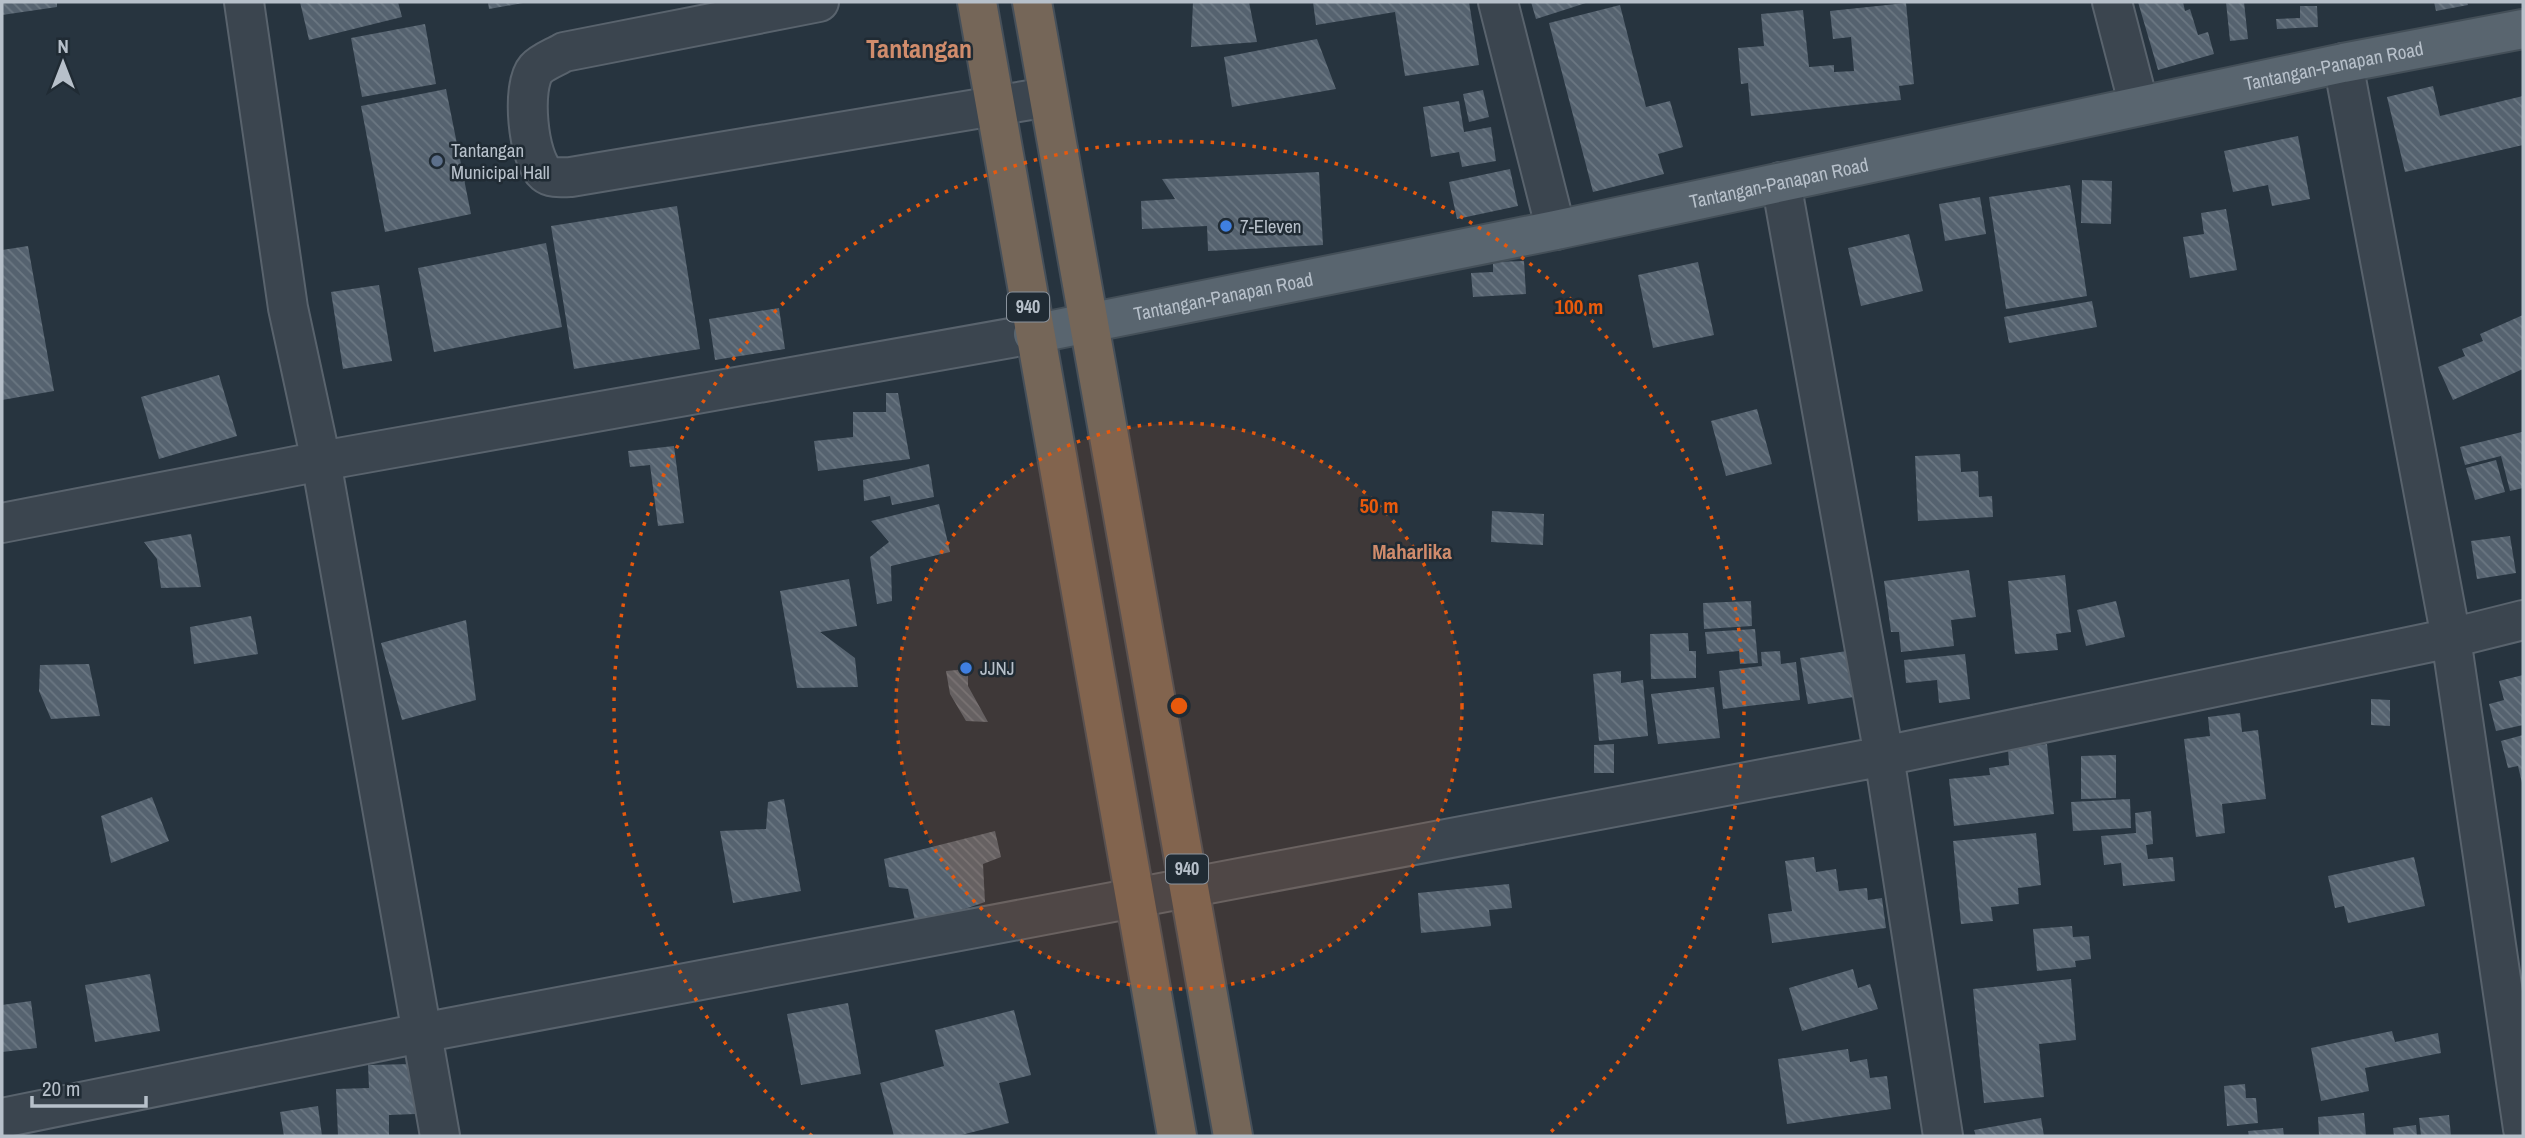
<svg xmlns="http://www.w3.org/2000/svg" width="2525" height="1138" font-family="'Archivo Narrow',sans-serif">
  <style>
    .building { fill: url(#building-back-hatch) }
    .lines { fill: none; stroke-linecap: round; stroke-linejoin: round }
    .minor-casing { stroke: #59636d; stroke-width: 42 }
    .major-casing { stroke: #444f58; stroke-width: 42 }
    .highway-casing { stroke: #46505a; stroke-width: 42 }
    .minor { stroke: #3b454f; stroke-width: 38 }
    .major { stroke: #59656f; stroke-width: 38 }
    .highway { stroke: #756658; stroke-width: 38 }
    .ring { fill: none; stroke: #e8590c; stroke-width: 3.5; stroke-dasharray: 3.5 7 }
    .service-dot { fill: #5c6f8a; stroke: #202b34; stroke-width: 2.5 }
    .shop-dot { fill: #3f7fe0; stroke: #202b34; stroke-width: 2.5 }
    .labels { text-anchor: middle; stroke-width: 5; stroke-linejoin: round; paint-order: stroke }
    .shield { fill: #202b34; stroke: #8a939d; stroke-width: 2 }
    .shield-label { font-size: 18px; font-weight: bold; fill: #b7c0ca }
    .street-label { font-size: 19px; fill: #b7c0ca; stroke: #202b34 }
    .poi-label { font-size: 19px; fill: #b7c0ca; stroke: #202b34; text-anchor: start }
    .neighbourhood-label { font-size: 21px; font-weight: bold; fill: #d08c6c; stroke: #202b34 }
    .district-label { font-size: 26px; font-weight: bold; fill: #d08c6c; stroke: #202b34 }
    .centre { fill: #e8590c; stroke: #202b34; stroke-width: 3.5 }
    .ring-label { font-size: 21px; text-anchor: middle; font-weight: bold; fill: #e8590c; stroke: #202b34; stroke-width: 5; stroke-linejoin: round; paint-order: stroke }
  </style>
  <defs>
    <pattern id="building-back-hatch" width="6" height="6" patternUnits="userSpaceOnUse" patternTransform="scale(1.75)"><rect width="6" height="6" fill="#55626f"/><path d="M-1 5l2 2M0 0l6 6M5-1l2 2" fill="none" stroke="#6b7782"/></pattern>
  </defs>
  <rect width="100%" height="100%" fill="#27343f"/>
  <path class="building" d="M2,2H57V7L2,15Z
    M300,2H398L402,17L309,40Z
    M488,2H523V3L489,9Z
    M1193,2H1249L1257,42L1191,47Z
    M1313,2H1469L1479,65L1405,76L1395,12L1316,25Z
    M1531,2H1589L1536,19Z
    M2138,2H2183L2185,11L2190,9L2198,35L2208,32L2214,54L2158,70Z
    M2226,2H2244L2248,39L2230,41Z
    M2434,2H2467L2468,5L2436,11Z
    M1906,3L1914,84L1899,86L1901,100L1751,116L1748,83L1741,84L1738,48L1764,46L1761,14L1803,10L1809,67L1834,65V72L1854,71L1851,37L1833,39L1830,11Z
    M1620,5L1646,107L1670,101L1683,147L1658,154L1664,174L1593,192L1549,23Z
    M2300,6H2317L2318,27L2277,29L2276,19L2300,18Z
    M425,24L436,84L362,97L351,38Z
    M1317,39L1336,89L1232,107L1224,57Z
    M2433,86L2440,116L2523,96V145L2405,172L2387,97Z
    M446,89L471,214L385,232L361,106Z
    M1483,90L1489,117L1469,122L1463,94Z
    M1459,101L1464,132L1491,127L1496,161L1462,167L1459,152L1431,157L1423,107Z
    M2298,136L2310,199L2272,206L2268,185L2233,192L2224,151Z
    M1510,169L1518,206L1457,219L1449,182Z
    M1319,172L1323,245L1208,251L1207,226L1142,229L1141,201L1175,199L1162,179Z
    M2082,180L2112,181L2111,224L2081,223Z
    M2070,185L2087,296L2006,309L1989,197Z
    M1980,197L1986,234L1945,241L1939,204Z
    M677,206L700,349L574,369L551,226Z
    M2226,209L2237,270L2190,278L2183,237L2204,234L2201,213Z
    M1909,234L1923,291L1861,306L1848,248Z
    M546,243L562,327L434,352L418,268Z
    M28,246L54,391L2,400V250Z
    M1524,261L1526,294L1473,297L1471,273L1493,272V262Z
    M1698,262L1714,335L1653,348L1638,275Z
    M379,285L392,361L343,369L331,292Z
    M2092,301L2097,327L2009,343L2004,317Z
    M779,308L785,349L715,360L709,319Z
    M2523,315V369L2453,400L2438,367L2465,356L2462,349L2483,341L2480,334Z
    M219,375L237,436L159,459L141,397Z
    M886,393H898L910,459L818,471L814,441L853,437V412H886Z
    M1757,409L1772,464L1726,476L1711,421Z
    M2522,432L2523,488L2510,491L2501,456L2465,465L2460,447Z
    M674,446L684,523L658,526L650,465L630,467L628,451Z
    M1960,454L1961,472L1978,471L1979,497L1992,496L1993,517L1918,521L1915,456Z
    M2496,460L2505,492L2475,500L2466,468Z
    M929,464L934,497L892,505L890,496L864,501L863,480Z
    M939,504L950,552L891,566L892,601L877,604L870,557L889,542L871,521Z
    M1492,511L1544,514L1543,545L1491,542Z
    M191,534L201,587L161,588L157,559L144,542Z
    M2510,536L2516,573L2477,579L2471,541Z
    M1969,570L1976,617L1951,620L1954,646L1901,652L1899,632H1891L1884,581Z
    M2065,575L2071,632L2056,634L2058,650L2015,654L2008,581Z
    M849,579L857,626L820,632L855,658L858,687L797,688L780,591Z
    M1751,601L1752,626L1704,629L1703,603Z
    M2116,601L2125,637L2086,646L2077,610Z
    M251,616L258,654L194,664L190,627Z
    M466,620L476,700L402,720L381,643Z
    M1755,629L1758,663L1740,664L1739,651L1707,654L1705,632Z
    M1688,633L1689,651H1696V678L1651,679L1650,634Z
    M1780,651L1781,664L1796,662L1800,700L1723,709L1719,671L1762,666L1761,652Z
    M1847,651L1854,697L1808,704L1800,658Z
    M1965,654L1970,699L1939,703L1937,680L1906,683L1904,660Z
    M89,664L100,716L51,719L39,691L40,665Z
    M968,669V686L988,722L966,721L950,694L946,671Z
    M1621,671V683L1643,680L1648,736L1599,741L1593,674Z
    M2523,675V725L2496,731L2489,704L2504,700L2499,681Z
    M1714,687L1720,738L1658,744L1651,694Z
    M2371,699L2390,700V726L2371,725Z
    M2240,713L2242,732L2258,730L2266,799L2222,804L2225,833L2196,837L2184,739L2210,736L2208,717Z
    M2523,735V783H2522L2518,766L2508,768L2501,741Z
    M1614,744V773H1594V745Z
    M2047,744L2054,814L1954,826L1949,779L1990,775L1989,768L2009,765L2008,749Z
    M2116,755V798L2081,799V756Z
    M152,797L169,841L111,863L101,816Z
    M784,799L801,891L733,903L720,831L766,829L768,802Z
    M2130,799L2131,828L2073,831L2071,802Z
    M2151,811L2153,844L2146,845L2148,859L2173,857L2175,881L2123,886L2121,863L2104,865L2101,836L2136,833L2135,813Z
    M995,831L1001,857L983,864L985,902L916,926L908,889L889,887L884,859Z
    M2036,833L2041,885L2018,888L2019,904L1991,907L1993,921L1961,924L1953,841Z
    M1814,857L1816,872L1836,869L1839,891L1867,888L1868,900L1882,898L1886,928L1772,943L1768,914L1792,911L1785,861Z
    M2414,857L2425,906L2348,923L2344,906L2335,908L2328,876Z
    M1509,884L1512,908L1489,910L1491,926L1421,933L1418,893Z
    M2072,926L2073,937L2089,936L2091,959L2075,961L2076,967L2037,971L2033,929Z
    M1853,969L1858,988L1870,984L1878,1009L1802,1031L1789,988Z
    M150,974L160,1031L95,1042L85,985Z
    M2071,979L2076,1040L2039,1044L2044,1097L1984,1103L1973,989Z
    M31,1001L37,1048L2,1052V1005Z
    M848,1003L861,1074L801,1085L787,1014Z
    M1014,1010L1031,1075L999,1083L1009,1123L957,1136H894L880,1083L944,1066L935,1030Z
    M2392,1031L2395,1042L2438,1033L2441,1053L2365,1068L2369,1091L2321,1101L2311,1048Z
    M1848,1049L1850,1062L1867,1059L1870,1078L1887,1076L1891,1109L1787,1124L1778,1059Z
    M413,1064L415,1114L389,1115V1136H338L336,1089L369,1088L368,1065Z
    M2245,1084L2246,1098H2256L2258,1123L2227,1126L2224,1086Z
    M318,1106L322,1136H284L280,1112Z
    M2364,1113L2366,1136H2319L2318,1117Z
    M2449,1115L2451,1136H2421L2419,1118Z
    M2041,1118L2044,1136H1976L1974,1130Z
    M2416,1125L2417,1136H2394L2393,1128Z
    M2283,1128L2284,1136H2249L2248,1131Z"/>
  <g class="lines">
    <g class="minor-casing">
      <path id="minor" d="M244,2L288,308L321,461L440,1136
        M819,2L564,52C556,57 542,62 536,69C521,86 528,159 545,173C552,179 563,177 571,177L1048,97
        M1498,2L1556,230
        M2112,2L2139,106
        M2343,63L2451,638L2523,1129
        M1781,182L1884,756L1943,1136
        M2,523L321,461L1033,334
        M2,1118L421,1033L1884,756L2451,638L2523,620"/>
    </g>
    <g class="major-casing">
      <g id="major">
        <path id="s1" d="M1033,334L1556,230L2343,63L2523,29"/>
      </g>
    </g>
    <g class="highway-casing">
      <path id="highway" d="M977,2L1177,1136
        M1032,2L1233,1136"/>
    </g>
    <use href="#minor" class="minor"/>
    <use href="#major" class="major"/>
    <use href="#highway" class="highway"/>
  </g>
  <circle cx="1179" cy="706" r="283" fill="#e8590c" fill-opacity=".12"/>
  <g class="ring">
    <circle cx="1179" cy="706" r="283"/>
    <path d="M812 1136A565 565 0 1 1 1546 1136"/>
  </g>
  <circle class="service-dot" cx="437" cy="161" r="7"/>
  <g class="shop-dot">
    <circle cx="1226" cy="226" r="7"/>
    <circle cx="966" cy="668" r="7"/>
  </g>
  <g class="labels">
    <g class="shield">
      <rect x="1007" y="292.5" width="42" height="29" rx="5"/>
      <rect x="1166" y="854.5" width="42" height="29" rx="5"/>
    </g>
    <g class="shield-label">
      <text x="1028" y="313">940</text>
      <text x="1187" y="875">940</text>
    </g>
    <g class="street-label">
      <text dy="7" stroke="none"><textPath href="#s1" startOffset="1328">Tantangan-Panapan Road</textPath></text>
      <text dy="7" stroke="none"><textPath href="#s1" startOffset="761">Tantangan-Panapan Road</textPath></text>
      <text dy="7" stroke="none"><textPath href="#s1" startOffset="194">Tantangan-Panapan Road</textPath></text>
    </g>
    <g class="poi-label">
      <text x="451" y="157">Tantangan<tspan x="451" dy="22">Municipal Hall</tspan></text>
      <text x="1240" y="233">7-Eleven</text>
      <text x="980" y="675">JJNJ</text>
    </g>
    <g class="neighbourhood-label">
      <text x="1412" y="559">Maharlika</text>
    </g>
    <g class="district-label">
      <text x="919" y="58">Tantangan</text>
    </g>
  </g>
  <circle cx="1179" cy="706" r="10" class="centre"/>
  <g class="ring-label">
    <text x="1579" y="314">100 m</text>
    <text x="1379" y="513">50 m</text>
  </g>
  <rect width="2525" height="1138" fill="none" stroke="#b7c0ca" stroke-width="7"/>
  <g transform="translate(63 63)" stroke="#202b34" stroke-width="5" paint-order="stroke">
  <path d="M0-5L12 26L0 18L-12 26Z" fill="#b7c0ca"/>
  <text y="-10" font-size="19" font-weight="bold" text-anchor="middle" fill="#b7c0ca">N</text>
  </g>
  <path d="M32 1096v10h114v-10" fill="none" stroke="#b7c0ca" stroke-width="3.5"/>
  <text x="42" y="1096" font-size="21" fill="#b7c0ca" stroke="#202b34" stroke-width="5" paint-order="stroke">20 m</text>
</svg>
